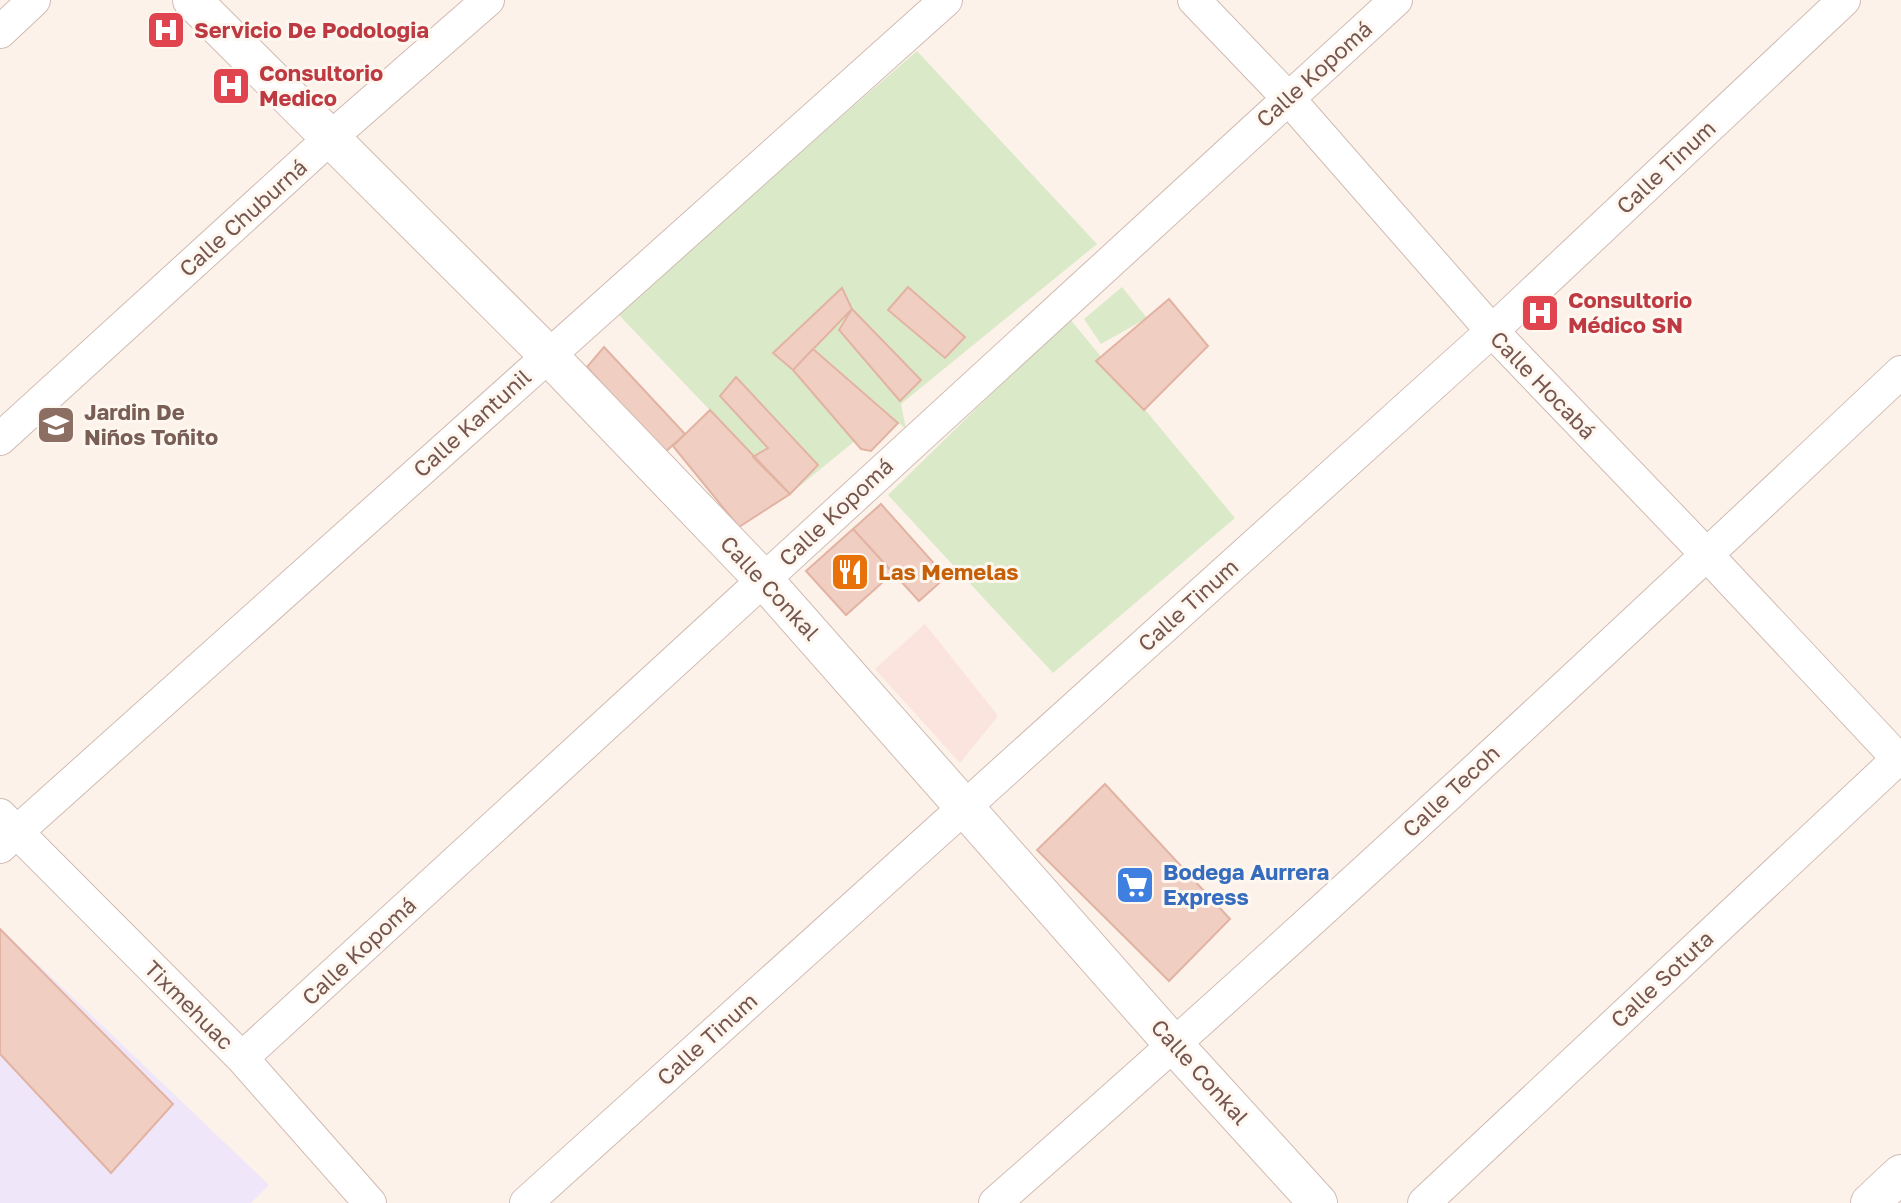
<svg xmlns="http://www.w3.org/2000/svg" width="1901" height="1203" font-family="'Golos Text',sans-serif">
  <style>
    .commercial { fill: #fbe3de }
    .education { fill: #efe6f9 }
    .green { fill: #daeac8 }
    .building { fill: #f0cec2; stroke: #e2b3a3; stroke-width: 2 }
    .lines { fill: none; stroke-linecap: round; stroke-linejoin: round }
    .minor-casing { stroke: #d0bbb2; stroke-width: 34 }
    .tertiary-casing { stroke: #d0bbb2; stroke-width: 40 }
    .minor { stroke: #fff; stroke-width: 32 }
    .tertiary { stroke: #fff; stroke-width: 38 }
    .labels { text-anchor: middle; stroke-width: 6; stroke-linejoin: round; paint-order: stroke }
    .health-label { font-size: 22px; font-weight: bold; fill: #be3a42; stroke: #fef7f0; text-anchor: start }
    .street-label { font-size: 22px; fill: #76564e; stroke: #fef7f0 }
    .education-label { font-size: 22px; font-weight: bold; fill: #785e54; stroke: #fef7f0; text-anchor: start }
    .food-label { font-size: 22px; font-weight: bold; fill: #c56008; stroke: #fef7f0; text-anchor: start }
    .shop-label { font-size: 22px; font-weight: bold; fill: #366cbe; stroke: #fef7f0; text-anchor: start }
  </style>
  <rect width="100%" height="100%" fill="#fcf2ea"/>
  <path class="commercial" d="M925,624L998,716L960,763L875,669Z"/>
  <path class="education" d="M0,928L269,1185L251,1203H0Z"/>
  <path class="green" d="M917,51L1097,244L901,404L906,429L888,414L790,494L616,312Z
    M1122,287L1147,318L1101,344L1084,319Z
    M1069,318L1235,518L1053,673L888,495Z"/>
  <path class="building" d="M908,287L965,337L945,358L888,310Z
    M842,288L852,309L793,370L773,353Z
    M1169,299L1208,346L1144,410L1096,361Z
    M852,309L921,380L900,401L839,330Z
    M604,347L685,434L663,454L587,367Z
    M813,349L898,423L871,451L861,449L793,370Z
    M736,377L818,465L790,494L753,457L768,448L720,396Z
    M710,410L790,494L739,527L673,446Z
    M881,504L946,577L919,601L853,529Z
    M853,529L893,573L846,615L806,571Z
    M1105,784L1230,919L1169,981L1037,850Z
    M0,929L173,1104L111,1173L0,1054Z"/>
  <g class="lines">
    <g class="minor-casing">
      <path id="minor" d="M1194,0L1288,98L1492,331L1707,555L1901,762
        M0,32L34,0
        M0,439L329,139L488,0
        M0,815L242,1058L370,1203
        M0,847L946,0
        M242,1058L1396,0
        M526,1203L1492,331L1844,0
        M995,1203C1303,933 1603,653 1901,372
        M1424,1203L1901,756"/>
    </g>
    <g class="tertiary-casing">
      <path id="tertiary" d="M192,0L548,355L763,579L1175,1046L1318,1203
        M1870,1203L1901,1174"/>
    </g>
    <use href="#minor" class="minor"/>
    <use href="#tertiary" class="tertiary"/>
  </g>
  <defs>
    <g id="hospital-square" transform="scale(2)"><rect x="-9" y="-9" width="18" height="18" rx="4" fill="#e0444e" stroke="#fef7f0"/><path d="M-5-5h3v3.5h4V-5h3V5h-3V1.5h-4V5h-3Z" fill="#fff"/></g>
    <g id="school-square" transform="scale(2)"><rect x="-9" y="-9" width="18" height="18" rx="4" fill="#8d6e63" stroke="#fef7f0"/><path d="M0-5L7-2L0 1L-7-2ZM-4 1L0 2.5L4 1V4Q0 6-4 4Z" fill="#fff"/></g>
    <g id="restaurant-square" transform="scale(2)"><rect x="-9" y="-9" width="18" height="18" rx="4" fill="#e8710a" stroke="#fef7f0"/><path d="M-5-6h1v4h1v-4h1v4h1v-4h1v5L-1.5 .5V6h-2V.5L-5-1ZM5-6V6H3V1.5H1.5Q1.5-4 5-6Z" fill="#fff"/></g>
    <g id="supermarket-square" transform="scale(2)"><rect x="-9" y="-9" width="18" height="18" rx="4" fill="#3f7fe0" stroke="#fef7f0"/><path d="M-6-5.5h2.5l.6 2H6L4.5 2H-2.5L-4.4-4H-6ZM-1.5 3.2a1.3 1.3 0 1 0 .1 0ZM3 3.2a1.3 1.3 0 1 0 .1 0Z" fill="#fff"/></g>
  </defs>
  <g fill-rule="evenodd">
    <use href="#hospital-square" x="166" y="30"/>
    <use href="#hospital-square" x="231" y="86"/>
    <use href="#hospital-square" x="1540" y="313"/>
    <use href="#school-square" x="56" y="425"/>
    <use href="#restaurant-square" x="850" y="572"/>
    <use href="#supermarket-square" x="1135" y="885"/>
  </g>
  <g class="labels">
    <g class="health-label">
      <text x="194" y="38">Servicio De Podologia</text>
      <text x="259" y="81">Consultorio<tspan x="259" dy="25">Medico</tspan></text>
      <text x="1568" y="308">Consultorio<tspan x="1568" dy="25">Médico SN</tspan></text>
    </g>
    <g class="street-label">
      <text transform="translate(1314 74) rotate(-42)" y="8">Calle Kopomá</text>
      <text transform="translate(1666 167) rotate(-43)" y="8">Calle Tinum</text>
      <text transform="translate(243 218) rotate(-42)" y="8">Calle Chuburná</text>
      <text transform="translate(1543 385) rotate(46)" y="8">Calle Hocabá</text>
      <text transform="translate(472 423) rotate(-42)" y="8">Calle Kantunil</text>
      <text transform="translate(836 512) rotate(-43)" y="8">Calle Kopomá</text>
      <text transform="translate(770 588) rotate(47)" y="8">Calle Conkal</text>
      <text transform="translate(1188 605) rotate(-42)" y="8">Calle Tinum</text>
      <text transform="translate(1451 791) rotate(-43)" y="8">Calle Tecoh</text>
      <text transform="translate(359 951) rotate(-43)" y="8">Calle Kopomá</text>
      <text transform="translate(1662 979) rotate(-43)" y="8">Calle Sotuta</text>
      <text transform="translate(189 1005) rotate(45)" y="8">Tixmehuac</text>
      <text transform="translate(707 1039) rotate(-42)" y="8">Calle Tinum</text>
      <text transform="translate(1200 1072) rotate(48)" y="8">Calle Conkal</text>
    </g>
    <g class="education-label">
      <text x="84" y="420">Jardin De<tspan x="84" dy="25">Niños Toñito</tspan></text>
    </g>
    <g class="food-label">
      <text x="878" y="580">Las Memelas</text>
    </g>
    <g class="shop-label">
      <text x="1163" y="880">Bodega Aurrera<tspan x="1163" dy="25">Express</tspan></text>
    </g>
  </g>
</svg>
